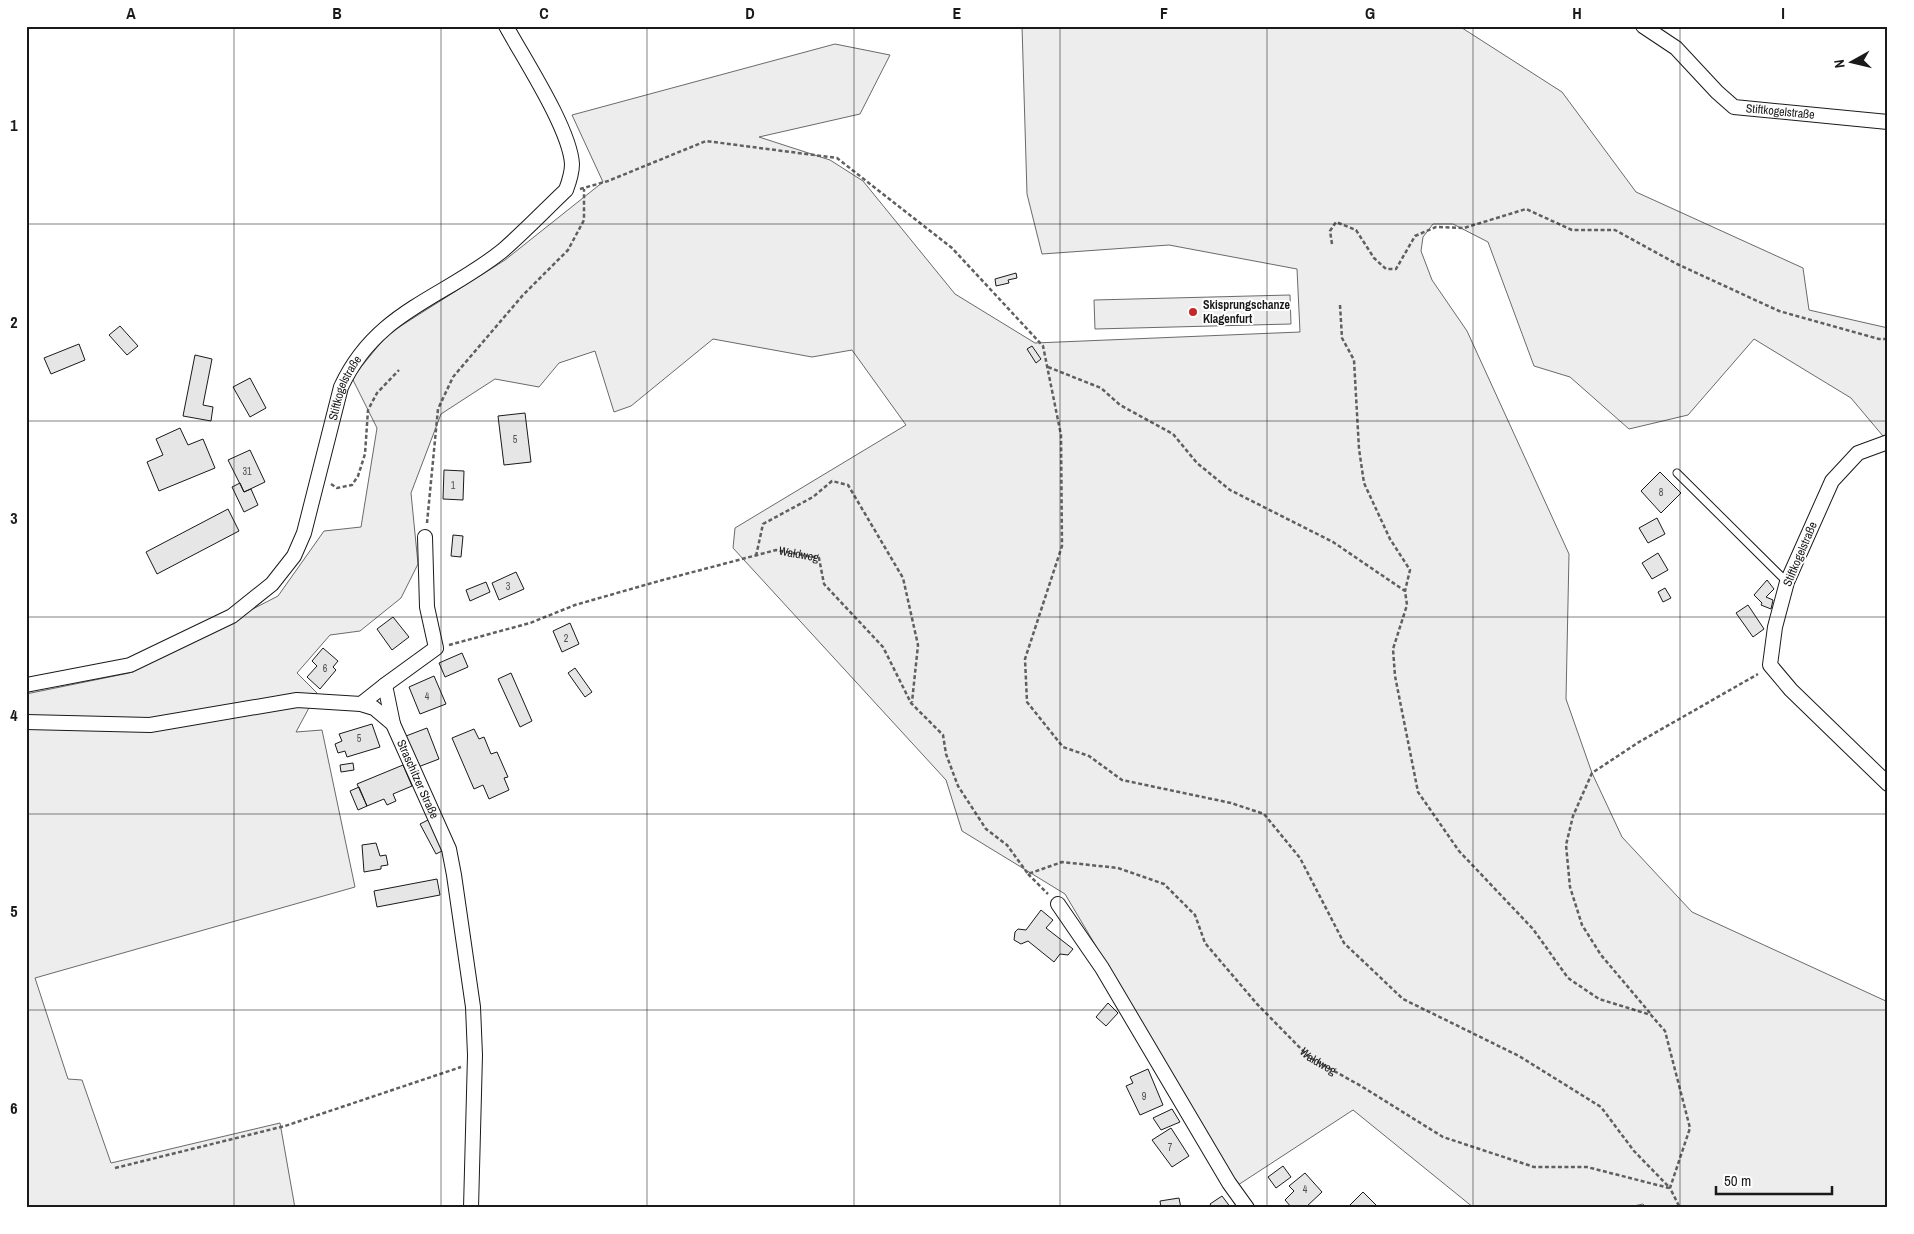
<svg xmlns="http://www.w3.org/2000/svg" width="1914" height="1234" font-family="'Archivo Narrow',sans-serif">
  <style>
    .green { fill: #ededed; stroke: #6a6a6a }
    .building { fill: #e6e6e6; stroke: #1a1a1a }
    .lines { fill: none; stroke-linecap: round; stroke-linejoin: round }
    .lane-casing { stroke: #1a1a1a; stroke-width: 9 }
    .street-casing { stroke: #1a1a1a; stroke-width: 16 }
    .path { stroke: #5f5f5f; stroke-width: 2.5; stroke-dasharray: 4 2.5; stroke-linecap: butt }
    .lane { stroke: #fff; stroke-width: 7 }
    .street { stroke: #fff; stroke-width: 14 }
    .grid { fill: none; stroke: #1a1a1a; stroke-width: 1; stroke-opacity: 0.55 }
    .poi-dot { fill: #c62828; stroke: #fff; stroke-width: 2 }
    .labels { text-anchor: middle; stroke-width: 4; stroke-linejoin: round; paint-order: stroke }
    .number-label { font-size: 10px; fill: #4d4d4d }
    .street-label { font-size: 12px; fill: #1a1a1a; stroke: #fff }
    .poi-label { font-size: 12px; font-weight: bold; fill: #1a1a1a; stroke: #fff; text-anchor: start }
    .neatline { fill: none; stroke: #1a1a1a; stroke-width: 2 }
    .grid-label { font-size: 16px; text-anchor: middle; font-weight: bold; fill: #1a1a1a }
  </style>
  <rect width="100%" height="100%" fill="#fff"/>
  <path class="green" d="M1022,26H1459L1562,92L1636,192L1803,268L1809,310L1888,328V442L1851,398L1754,339L1688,415L1629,429L1570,377L1534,366L1488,242L1453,224H1433L1423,237L1421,251L1432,280L1467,331L1569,554L1566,699L1592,773L1622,837L1692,912L1888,1002V1208H1647L1643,1204L1624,1208H1474L1353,1110L1238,1185L1065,894L962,831L946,780L733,548L735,528L906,425L852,350L812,357L713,339L631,406L614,412L595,351L559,363L539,387L495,379L441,414L411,493L418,564L401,598L360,631L330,635L297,673L317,693L296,732L322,730L355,887L35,978L68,1079L82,1080L111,1163L280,1123L295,1208H26V694L129,673L278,596L324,531L361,527L377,428L352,378L388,334L505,260L603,182L572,115L835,44L890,55L860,114L759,137L830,160L863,181L955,294L1035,343L1300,332L1297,269L1169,245L1042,254L1027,194Z
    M1290,295L1291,324L1095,329L1094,300Z"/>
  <path class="building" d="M1016,273L1017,278L1008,280L1009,283L996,286L995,279Z
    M120,326L138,346L127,355L109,335Z
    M79,344L85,360L51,374L44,358Z
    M1032,346L1041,359L1036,363L1027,349Z
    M195,355L212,359L203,405L213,407L211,421L183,416Z
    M250,378L266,408L250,417L233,387Z
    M525,413L531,462L504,465L498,416Z
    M180,428L188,445L203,439L215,468L159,491L147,462L163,455L156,439Z
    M250,450L265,482L244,492L228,460Z
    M444,470L464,471L463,500L443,499Z
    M1660,472L1681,493L1661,513L1641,491Z
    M240,483L244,492L251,489L258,505L244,512L232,487Z
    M228,509L239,531L157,574L146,552Z
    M1657,518L1665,534L1648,543L1639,528Z
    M453,535L463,536L461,557L451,556Z
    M1658,553L1668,570L1652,579L1642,563Z
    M516,572L524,589L499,600L492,583Z
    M1767,580L1774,589L1766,597L1773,600L1771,609L1761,605L1762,603L1754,595Z
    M486,582L490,592L470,601L466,590Z
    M1665,588L1671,598L1663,602L1658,592Z
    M1748,605L1764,629L1753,637L1736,613Z
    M393,617L409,637L392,650L377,629Z
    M570,623L579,644L562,652L553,631Z
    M323,648L338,661L333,667L336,670L320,689L307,677L317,666L312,661Z
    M462,653L468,667L445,677L439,663Z
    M575,668L592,692L585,697L568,673Z
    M511,673L532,721L520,727L498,679Z
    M434,676L446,704L420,714L409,687Z
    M372,724L380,747L347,757L345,751L338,753L335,744L342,741L339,734Z
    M427,728L439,759L418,767L406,736Z
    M474,729L479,739L484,737L491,754L497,752L508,777L504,778L509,790L489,799L483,785L474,789L452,738Z
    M353,763L354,770L341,772L340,765Z
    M403,765L412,786L393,794L396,801L387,805L384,799L367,806L357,784Z
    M359,787L367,806L358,810L350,791Z
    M430,819L446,849L436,854L420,824Z
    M376,843L380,856L386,855L388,865L381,866V869L364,872L362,845Z
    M437,879L440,895L377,907L374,891Z
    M1041,910L1053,920L1046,928L1073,949L1068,955L1060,954L1054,962L1028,941L1021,944L1014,940L1015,932L1018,929L1026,930Z
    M1108,1003L1118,1013L1106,1026L1096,1017Z
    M1148,1069L1163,1105L1140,1115L1126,1086L1133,1083L1130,1077Z
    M1172,1109L1180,1122L1161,1130L1153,1118Z
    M1171,1128L1189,1156L1172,1167L1152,1140Z
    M1283,1166L1291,1177L1276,1188L1268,1177Z
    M1305,1173L1322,1192L1305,1208H1292L1285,1200L1294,1191L1289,1186Z
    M1363,1192L1379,1208H1351L1349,1206Z
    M1222,1196L1231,1208H1213L1210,1204Z
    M1179,1198L1181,1208H1161L1160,1201Z"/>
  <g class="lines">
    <g class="lane-casing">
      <path id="lane" d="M1677,473L1787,582"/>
    </g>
    <g class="street-casing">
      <g id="street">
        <path id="s2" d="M1643,26L1676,48L1717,92L1734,107L1888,122"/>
        <path d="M1888,442L1858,453L1832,481L1787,582L1775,627L1770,665L1791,690L1888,784"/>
        <path id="s3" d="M26,685L130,665L232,616L272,584L294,556L304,533L341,387C376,311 442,299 502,251C524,232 545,210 566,190C569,182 572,174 572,164C570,129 524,59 506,26"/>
        <path d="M361,704L385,685"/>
        <path id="s4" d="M26,722L150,725L297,700L361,704L374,708L393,724L449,849L454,875L473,1007L475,1055L471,1208"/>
        <path d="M393,724L385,685L436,648L427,607L425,537"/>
        <path d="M1058,904L1102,968L1229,1183L1247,1208"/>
      </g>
    </g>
    <g class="path">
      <path d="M580,189L608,181L706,141L837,158L952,248L1043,346L1061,435L1062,546L1025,659L1027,702L1063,747L1089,756L1122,780L1231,803L1264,814L1300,858L1344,943L1403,999L1519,1056L1601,1107L1634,1151L1670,1188"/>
      <path d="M1332,244L1330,231L1336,222L1356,230L1374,258L1386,269H1396L1415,236L1436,227L1464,228L1526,209L1572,230H1615L1677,264L1779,311L1879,339H1888"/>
      <path d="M1340,305L1342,338L1354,360L1359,449L1364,483L1390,539L1410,570L1405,591"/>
      <path d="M1048,367L1101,388L1120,405L1173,434L1197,463L1230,490L1333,542L1405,591L1407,605L1393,649L1395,676L1418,792L1459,851L1533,929L1568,978L1599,999L1651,1015L1665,1031L1690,1128L1670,1188L1680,1208"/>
      <path d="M331,484L337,488L352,485L358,476L365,454L368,410L377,393L399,370"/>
      <path d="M427,523L438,409L453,377L523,295L568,250L584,220V189"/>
      <path d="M756,556L763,524L813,497L832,481L848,485L903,578L918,645L912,702"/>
      <path id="s1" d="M449,645L530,623L575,605L659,581L776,550L819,558L824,584L883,647L911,703L943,735L946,754L958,786L986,829L1007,845L1028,874L1062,862L1118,868L1164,884L1195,915L1205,943L1257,1004L1309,1057L1361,1086L1443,1137L1534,1167H1587L1669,1188"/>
      <path d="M1028,874L1048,894"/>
      <path d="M1650,1013L1601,955L1582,925L1570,887L1566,845L1573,816L1592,773L1639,742L1758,674"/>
      <path d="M115,1168L285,1126L461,1067"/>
    </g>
    <use href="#lane" class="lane"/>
    <use href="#street" class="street"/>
  </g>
  <path class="grid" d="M234,26V1208M441,26V1208M647,26V1208M854,26V1208M1060,26V1208M1267,26V1208M1473,26V1208M1680,26V1208M26,224H1888M26,421H1888M26,617H1888M26,814H1888M26,1010H1888"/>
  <circle class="poi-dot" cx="1193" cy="312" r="5"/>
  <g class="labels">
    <g class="number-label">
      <text x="515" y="443">5</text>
      <text x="247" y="475">31</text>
      <text x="453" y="489">1</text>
      <text x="1661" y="496">8</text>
      <text x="508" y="590">3</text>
      <text x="566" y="642">2</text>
      <text x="325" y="672">6</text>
      <text x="427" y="700">4</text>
      <text x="359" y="742">5</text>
      <text x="1144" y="1100">9</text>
      <text x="1170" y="1151">7</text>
      <text x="1305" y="1193">4</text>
    </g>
    <g class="street-label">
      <text dy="4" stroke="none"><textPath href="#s2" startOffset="169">Stiftkogelstraße</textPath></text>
      <text dy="4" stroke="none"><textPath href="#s3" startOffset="482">Stiftkogelstraße</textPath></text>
      <text transform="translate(1800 554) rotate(-67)" y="4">Stiftkogelstraße</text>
      <text dy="4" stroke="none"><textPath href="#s1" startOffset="364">Waldweg</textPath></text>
      <text dy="4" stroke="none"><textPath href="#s4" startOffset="436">Straschitzer Straße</textPath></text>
      <text dy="4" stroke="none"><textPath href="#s1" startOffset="1151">Waldweg</textPath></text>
    </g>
    <g class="poi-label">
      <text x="1203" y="309">Skisprungschanze<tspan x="1203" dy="14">Klagenfurt</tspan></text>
    </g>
  </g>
  <rect width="1914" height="1234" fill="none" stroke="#ffffff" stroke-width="55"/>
  <g transform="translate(1852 62) rotate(262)" stroke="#ffffff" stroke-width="4" paint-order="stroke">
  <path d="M0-4L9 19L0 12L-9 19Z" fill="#1a1a1a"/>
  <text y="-8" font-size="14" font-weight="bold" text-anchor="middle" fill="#1a1a1a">N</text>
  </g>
  <path d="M1716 1186v8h116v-8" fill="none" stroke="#1a1a1a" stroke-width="2.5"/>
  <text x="1724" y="1186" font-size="15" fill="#1a1a1a" stroke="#ffffff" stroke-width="4" paint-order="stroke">50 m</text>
  <rect x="28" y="28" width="1858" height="1178" class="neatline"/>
  <g class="grid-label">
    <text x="131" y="19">A</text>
    <text x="337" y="19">B</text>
    <text x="544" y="19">C</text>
    <text x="750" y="19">D</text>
    <text x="957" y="19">E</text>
    <text x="1164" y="19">F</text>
    <text x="1370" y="19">G</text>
    <text x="1577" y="19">H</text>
    <text x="1783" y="19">I</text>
    <text x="14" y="131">1</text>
    <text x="14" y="328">2</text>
    <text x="14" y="524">3</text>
    <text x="14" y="721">4</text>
    <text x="14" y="917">5</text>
    <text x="14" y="1114">6</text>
  </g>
</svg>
